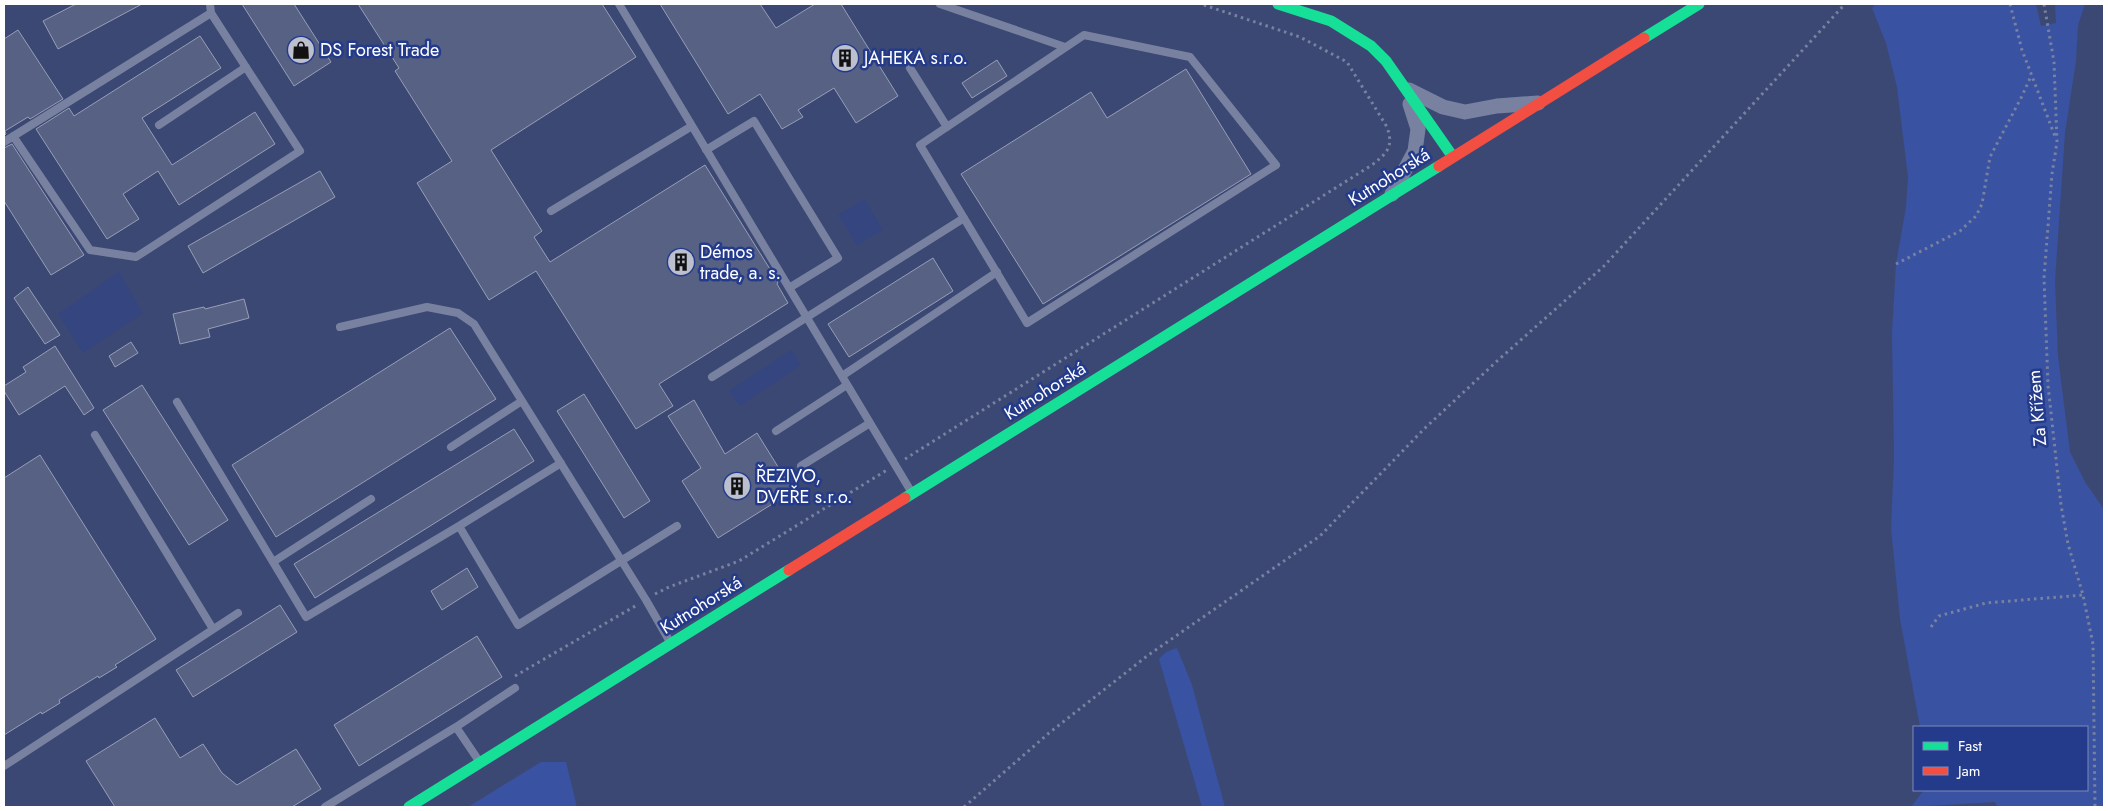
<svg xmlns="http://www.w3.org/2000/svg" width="2108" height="811" font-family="Jost,sans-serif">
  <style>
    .green { fill: #3952a2 }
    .water { fill: #344580 }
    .building { fill: #576184; stroke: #979eb7 }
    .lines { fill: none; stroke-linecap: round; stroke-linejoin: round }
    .path { stroke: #7882a0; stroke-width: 3; stroke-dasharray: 2.5 4; stroke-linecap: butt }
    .lane { stroke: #7882a0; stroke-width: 8 }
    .street { stroke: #7882a0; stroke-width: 15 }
    .fast { stroke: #16e098; stroke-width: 11 }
    .jam { stroke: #f24e42; stroke-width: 11 }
    .labels { text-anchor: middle; stroke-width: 5; stroke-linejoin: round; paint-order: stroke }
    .poi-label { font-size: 18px; fill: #fff; stroke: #243b8c; text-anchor: start }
    .street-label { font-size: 18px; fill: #fff; stroke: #243b8c }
  </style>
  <rect width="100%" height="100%" fill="#3c4874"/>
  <path class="green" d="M1876,4H2036L2041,26L2056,23L2055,4H2085L2078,25L2076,61L2065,133L2055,281L2058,357L2070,452L2085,482L2103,508L2104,527V807H1997L1995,802L1911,807L1924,790H2087V727H1920L1900,619L1891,528L1894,459L1892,332L1896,264L1906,207L1908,177L1897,87L1886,43L1872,8Z
    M1177,648L1192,685L1225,807H1202L1159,659L1166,652Z
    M541,762H566L577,807H468Z"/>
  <path class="water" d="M864,199L883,230L857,245L838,215Z
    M119,272L143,313L83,353L58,314Z
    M791,350L801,365L740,406L729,391Z"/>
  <path class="building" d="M76,4H142L58,49L43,21Z
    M242,4H294L331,62L294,86Z
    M358,4H602L636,57L491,150L542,231L534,237L550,262L705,165L778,282L777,284L788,303L659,384L673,406L636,429L536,271L489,300L417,183L452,161L395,71L399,68Z
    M660,4H760L776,28L815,4H841L898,96L856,123L834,88L798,110L803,117L782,129L760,94L728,114Z
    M18,30L63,99L30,119L28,117L5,131L6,134L4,136V39Z
    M200,36L221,68L142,118L172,165L255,112L275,144L179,205L158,171L123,194L139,219L107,239L36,129L69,108L74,116Z
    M997,60L1007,76L972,98L962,83Z
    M1186,69L1251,174L1043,304L961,174L1091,92L1107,118Z
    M12,144L84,255L51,275L4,201V148Z
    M320,171L335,197L203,273L188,246Z
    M933,258L953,291L849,357L828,324Z
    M28,287L60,335L45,344L14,298Z
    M244,299L249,318L208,329L210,337L180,344L173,314L204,307L205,309Z
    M450,328L496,399L276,537L232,465Z
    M131,342L138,353L115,367L109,356Z
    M55,346L94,408L84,415L65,386L19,415L4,391V386L26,372L23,367Z
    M142,385L228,520L189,545L103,410Z
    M584,394L650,501L624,518L557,411Z
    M694,400L725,454L757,433L793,491L718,538L682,481L701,468L668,416Z
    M514,429L534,461L315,598L294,564Z
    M40,455L156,639L115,665L117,667L99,678L98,676L59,700L60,703L42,714L41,712L4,735V478Z
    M467,568L478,587L442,610L431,591Z
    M280,605L297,632L193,697L176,670Z
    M477,636L502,677L359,766L334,725Z
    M155,718L180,758L203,744L222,773L237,785L296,749L321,789L292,807H115L86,761Z"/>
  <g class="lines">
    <path class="path" d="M2010,4L2022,50L2056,139
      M2044,4L2054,62L2057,142L2052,174L2044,278L2048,385L2061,505L2068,544L2083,595L2093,644L2095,807
      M1896,264L1960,231L1976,216L1982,204L1990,157L2022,96L2031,76
      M905,459L1372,165C1387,153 1394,147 1387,127L1347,62L1300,37L1201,4
      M655,594L669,587L739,561L887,470
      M1931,627L1939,616L1986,603L2083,595
      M515,676L637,605
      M964,807L1049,733L1147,656L1320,536L1424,429L1496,362L1604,266L1845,4"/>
    <path class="lane" d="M619,4L912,493
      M940,4L1065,47
      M1084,35L1190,57L1276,165L1027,323L920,145Z
      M910,68L947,127
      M159,125L246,67
      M13,136L90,250L136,257L300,151L211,13L210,4
      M4,142L211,13
      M706,150L754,121L838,258L789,288
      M551,211L692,126
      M340,327L427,307L458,313L474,324L646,600L670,642
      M842,376L997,272
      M712,377L964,218
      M177,402L306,617L459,526
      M776,431L847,385
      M95,435L213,629
      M451,447L522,401
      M561,463L459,526L518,625L677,526
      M801,466L870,423
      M273,562L371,499
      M479,761L456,727L515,688
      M4,766L238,613
      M325,807L456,727"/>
    <path class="street" d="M1409,90L1443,107L1465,112L1497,106L1538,103
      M1392,194L1415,151L1418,129L1410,104"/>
    <path class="fast" d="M1278,4L1331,21L1371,46L1386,61L1453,157
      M1644,38L1699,4
      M905,498L1439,166
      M409,807L789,570"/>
    <path class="jam" d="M1439,166L1644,38
      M789,570L905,498"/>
  </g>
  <defs>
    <g id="shop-disc" transform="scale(1.4375)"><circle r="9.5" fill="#bbbfce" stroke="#243b8c"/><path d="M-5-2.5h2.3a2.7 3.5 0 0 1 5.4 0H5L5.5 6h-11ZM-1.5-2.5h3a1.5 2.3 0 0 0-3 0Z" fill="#111"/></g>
    <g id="building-disc" transform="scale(1.4375)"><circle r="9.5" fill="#bbbfce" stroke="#243b8c"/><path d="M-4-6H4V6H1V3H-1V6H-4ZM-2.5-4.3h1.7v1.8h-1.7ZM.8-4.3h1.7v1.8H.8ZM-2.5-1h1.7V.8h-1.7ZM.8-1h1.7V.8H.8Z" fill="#111"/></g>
  </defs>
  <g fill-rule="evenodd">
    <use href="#shop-disc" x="301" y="50"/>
    <use href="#building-disc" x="845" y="58"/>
    <use href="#building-disc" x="681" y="262"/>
    <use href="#building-disc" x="737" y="486"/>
  </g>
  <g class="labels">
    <g class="poi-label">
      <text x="320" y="56">DS Forest Trade</text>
      <text x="864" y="64">JAHEKA s.r.o.</text>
      <text x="700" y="258">Démos<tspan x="700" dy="21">trade, a. s.</tspan></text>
      <text x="756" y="482">ŘEZIVO,<tspan x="756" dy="21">DVEŘE s.r.o.</tspan></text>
    </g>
    <g class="street-label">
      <text transform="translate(1389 177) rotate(-32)" y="6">Kutnohorská</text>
      <text transform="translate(1045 391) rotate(-32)" y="6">Kutnohorská</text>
      <text transform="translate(2037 408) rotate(-95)" y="6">Za Křížem</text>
      <text transform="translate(701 605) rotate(-32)" y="6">Kutnohorská</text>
    </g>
  </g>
  <rect width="2108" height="811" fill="none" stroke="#ffffff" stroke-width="10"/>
  <rect x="1913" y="726" width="175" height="65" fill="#243b8c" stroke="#7c89ba"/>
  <rect x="1923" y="742" width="25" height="8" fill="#16e098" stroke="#7c89ba"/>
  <text x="1958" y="751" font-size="15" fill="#ffffff">Fast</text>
  <rect x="1923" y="767" width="25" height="8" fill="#f24e42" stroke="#7c89ba"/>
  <text x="1958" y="776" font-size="15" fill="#ffffff">Jam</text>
</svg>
